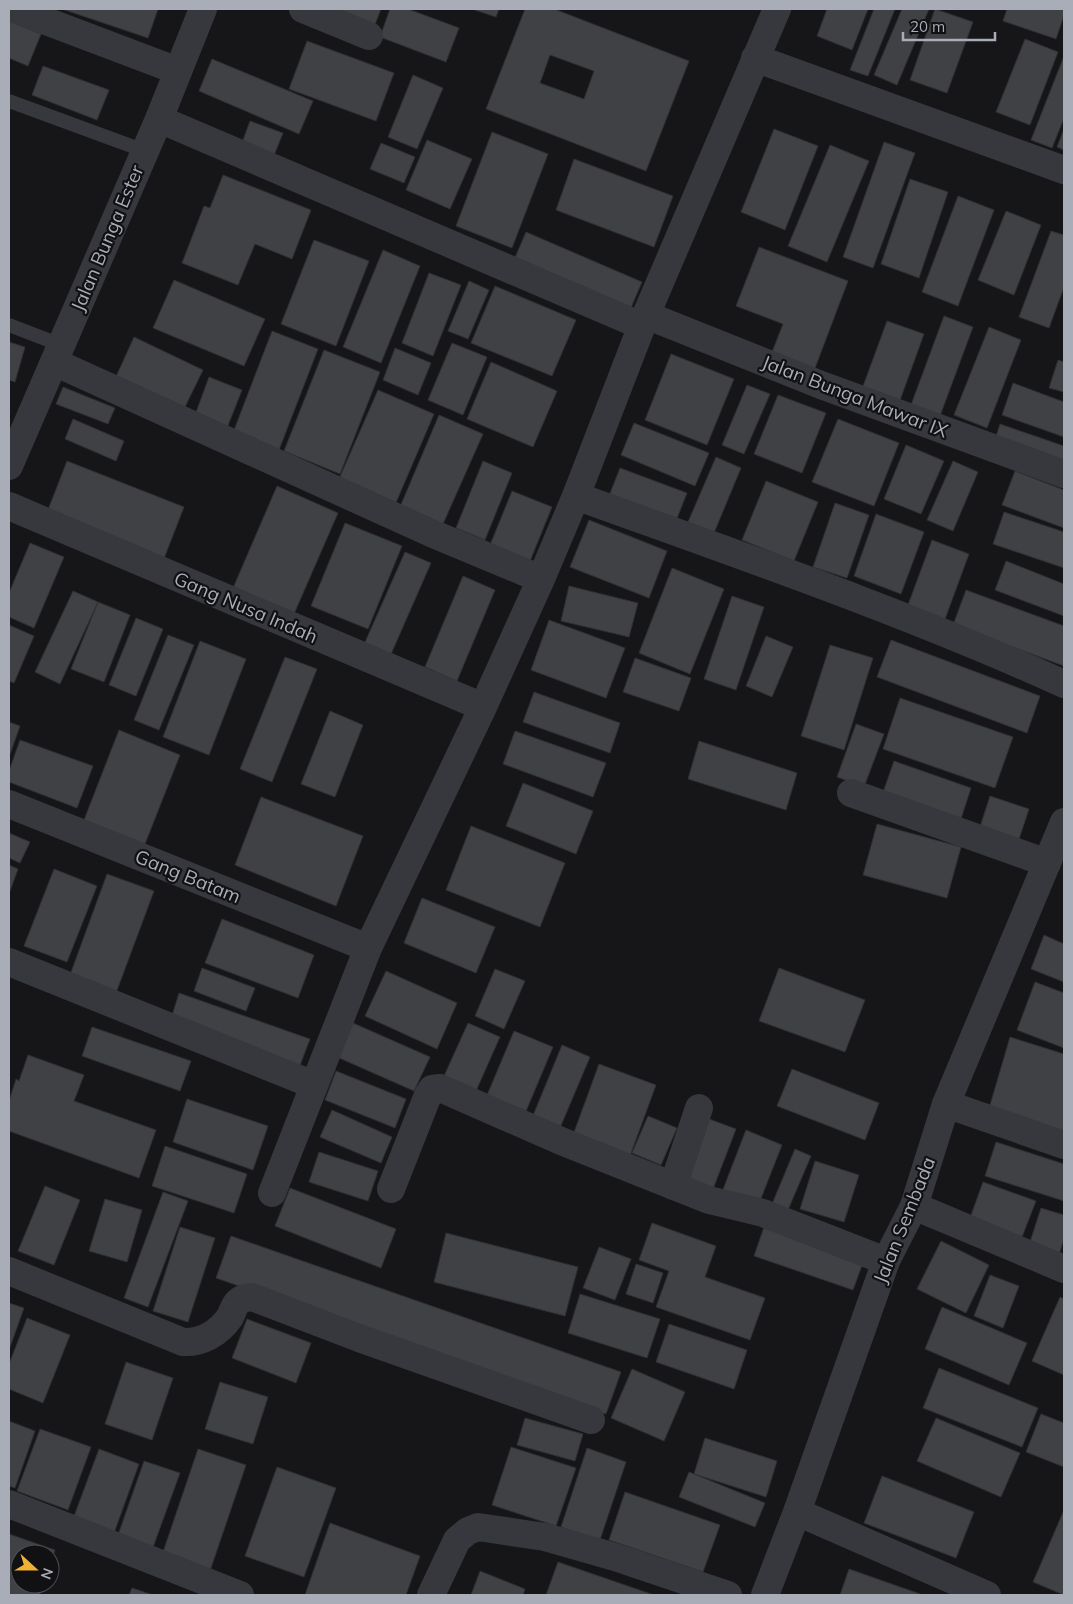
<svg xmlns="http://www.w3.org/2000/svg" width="1073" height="1604" font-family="Mulish,sans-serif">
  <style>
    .building { fill: #404145; stroke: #303034; fill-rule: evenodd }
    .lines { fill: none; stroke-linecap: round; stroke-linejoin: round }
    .service { stroke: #37383d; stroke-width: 14 }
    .minor { stroke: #37383d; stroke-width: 28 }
    .tertiary { stroke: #37383d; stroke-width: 28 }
    .labels { text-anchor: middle; stroke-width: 4.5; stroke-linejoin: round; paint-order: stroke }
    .street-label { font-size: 19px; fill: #a8adb8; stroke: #111113 }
  </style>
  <rect width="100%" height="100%" fill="#161618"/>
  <path class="building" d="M62,9H158L148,38Z
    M312,9H381L372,32Z
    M390,9H408L459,28L446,62L380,37Z
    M472,9H499L496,17Z
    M525,9H554L689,61L646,171L486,109ZM550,55L594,71L584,99L540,83Z
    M827,9H868L852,50L817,36Z
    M874,9H895L868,76L850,70Z
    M902,9H929L897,85L874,75Z
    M935,9L973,22L947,93L910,80Z
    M1007,9H1064V15L1056,39L1003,21Z
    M9,21L41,34L28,66L9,58Z
    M1025,39L1058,52L1030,125L996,112Z
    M307,41L394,73L376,121L289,89Z
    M1064,56V118L1052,148L1031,140Z
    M212,59L313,101L299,134L199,91Z
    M43,66L109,90L97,120L32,95Z
    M413,75L443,88L417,149L388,137Z
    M250,121L283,133L271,163L239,151Z
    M774,129L818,146L785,230L741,212Z
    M1064,129V150L1057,147Z
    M492,132L548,154L512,248L456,226Z
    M427,140L472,159L450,209L406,190Z
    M884,142L915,153L873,268L843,257Z
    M381,143L415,157L404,183L370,169Z
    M830,145L869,161L827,262L788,246Z
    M574,159L673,196L654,247L556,210Z
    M223,175L311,210L292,259L255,244L238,285L182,263L204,206L210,208Z
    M910,179L948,192L919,278L881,264Z
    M958,196L994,210L958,306L922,292Z
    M1006,211L1041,225L1014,295L978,280Z
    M1051,231L1064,235V287L1049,328L1019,317Z
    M526,232L642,282L627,317L511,267Z
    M314,240L369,261L336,346L281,324Z
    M759,247L848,281L812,376L769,360L783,324L736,306Z
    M383,250L420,266L381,363L343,347Z
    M429,273L461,285L433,356L402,343Z
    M174,280L265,319L244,366L153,328Z
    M469,281L489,290L468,339L448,331Z
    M495,286L576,320L552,376L471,343Z
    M944,316L973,327L940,416L911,405Z
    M887,321L924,334L899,403L862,389Z
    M989,327L1021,340L987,428L954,415Z
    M272,331L318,349L277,455L231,438Z
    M134,337L203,370L183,411L115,379Z
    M9,342L25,347L15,382L9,380Z
    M452,343L487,357L463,415L428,400Z
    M395,348L431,363L418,395L383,380Z
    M324,350L380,372L340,474L284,451Z
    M671,354L734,379L707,445L645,420Z
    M1058,360L1064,362V392L1049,388Z
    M491,362L557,391L533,447L467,419Z
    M209,377L242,390L227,428L195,415Z
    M1013,383L1064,402V437L1002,415Z
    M747,385L770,394L744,454L722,445Z
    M63,387L115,408L108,424L56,404Z
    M378,390L434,414L392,512L335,488Z
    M778,395L826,413L802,473L754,454Z
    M439,415L483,434L439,533L397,514Z
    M73,419L124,441L116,461L65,439Z
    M838,419L899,443L874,506L812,482Z
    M634,423L709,453L695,486L621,455Z
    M1000,424L1064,446V469L993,446Z
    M906,445L944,461L921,514L884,499Z
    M716,457L741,468L714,533L688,522Z
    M67,461L184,507L163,561L46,515Z
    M483,461L512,473L485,540L456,528Z
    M953,461L978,472L953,531L927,520Z
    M620,468L687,493L674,526L607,501Z
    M1015,471L1064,490V528L1002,505Z
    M766,481L818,502L794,561L742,540Z
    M277,486L338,513L294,614L233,588Z
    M512,491L552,507L528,566L488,550Z
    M835,503L869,515L847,578L813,567Z
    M1004,512L1064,532V568L993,544Z
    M876,514L924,532L901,594L854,576Z
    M589,520L667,551L649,598L570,567Z
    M345,523L402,546L368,629L311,606Z
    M932,540L969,554L945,619L908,605Z
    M30,543L64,557L34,628L9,617V593Z
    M405,552L431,563L388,661L362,649Z
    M1006,561L1064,584V616L995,590Z
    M672,568L724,589L690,674L639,653Z
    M463,576L495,590L457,681L425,667Z
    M569,586L638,603L629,637L561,621Z
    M966,590L1064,626V666L953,625Z
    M73,591L98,602L60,684L35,672Z
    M732,596L764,607L736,690L704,679Z
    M98,602L130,615L104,682L71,669Z
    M136,618L163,629L136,696L109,685Z
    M549,620L625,648L606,698L531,670Z
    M9,625L34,636L14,683L9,681Z
    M168,635L194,645L159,730L134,720Z
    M766,636L793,647L772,697L746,686Z
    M891,640L1040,696L1027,733L877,677Z
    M200,641L246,659L209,755L163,737Z
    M830,645L873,658L844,750L801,736Z
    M285,657L317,669L272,782L240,769Z
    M635,658L691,678L679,711L623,692Z
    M534,692L620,723L610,753L523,722Z
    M900,698L1013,737L995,788L883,749Z
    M330,711L363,725L335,797L301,784Z
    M9,722L20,726L9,757Z
    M856,724L884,734L864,787L837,777Z
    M119,730L180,755L145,844L84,820Z
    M515,731L606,763L593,797L503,764Z
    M20,740L93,766L77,808L9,782V771Z
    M699,741L797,773L786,810L688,779Z
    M894,761L971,788L959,825L881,798Z
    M523,783L593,811L576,854L506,826Z
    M990,796L1029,809L1018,842L979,830Z
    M261,797L363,836L336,906L235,865Z
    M877,824L961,847L947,898L863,875Z
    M471,826L565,863L540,927L446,890Z
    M9,833L30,842L20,863L9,858Z
    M9,865L18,869L9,894Z
    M54,869L97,886L67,962L24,946Z
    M107,874L154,891L116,993L70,975Z
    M422,898L495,927L476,973L404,943Z
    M222,919L314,955L298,998L205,963Z
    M1044,935L1064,944V982L1031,969Z
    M202,968L255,988L246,1011L194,991Z
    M779,968L865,1000L845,1052L759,1021Z
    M495,969L525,981L504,1029L475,1016Z
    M386,971L457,1003L437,1049L365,1016Z
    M1035,982L1064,993V1048L1017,1030Z
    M179,993L310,1039L299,1068L170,1022Z
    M353,1023L430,1057L414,1091L337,1057Z
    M468,1023L500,1037L472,1100L440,1085Z
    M92,1027L191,1061L180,1091L82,1056Z
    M514,1031L553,1047L524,1116L485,1100Z
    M1010,1037L1064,1054V1134L988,1112Z
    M562,1045L590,1057L557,1135L530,1123Z
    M28,1055L84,1075L74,1101L156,1130L139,1178L9,1131V1101L16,1079L19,1081Z
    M599,1064L656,1085L630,1156L573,1135Z
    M792,1069L879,1103L865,1140L777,1106Z
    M336,1071L406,1099L395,1128L325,1100Z
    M187,1099L268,1126L253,1170L173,1142Z
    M332,1110L392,1137L381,1163L320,1137Z
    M648,1116L677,1128L661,1165L632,1153Z
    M709,1119L736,1129L710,1197L683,1187Z
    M746,1130L782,1145L758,1206L722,1192Z
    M996,1142L1064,1164V1201L985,1176Z
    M165,1146L247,1174L234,1213L152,1186Z
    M795,1149L811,1156L788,1210L772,1204Z
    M319,1152L378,1171L368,1201L309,1182Z
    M815,1161L859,1175L844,1222L800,1209Z
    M983,1182L1036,1201L1022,1237L970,1218Z
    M45,1186L80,1200L54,1265L18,1251Z
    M290,1188L396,1229L381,1268L275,1226Z
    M163,1192L188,1201L148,1307L124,1298Z
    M105,1199L142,1210L127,1262L89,1251Z
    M1041,1208L1064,1215V1238L1059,1255L1029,1245Z
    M652,1223L716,1246L705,1277L765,1298L750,1340L656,1307L669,1271L639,1260Z
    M765,1224L864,1260L853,1290L754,1256Z
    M180,1227L215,1238L188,1322L153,1311Z
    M446,1233L578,1267L565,1316L434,1282Z
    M231,1236L621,1372L606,1414L216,1278Z
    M941,1241L989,1265L966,1313L917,1289Z
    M599,1247L631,1259L615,1300L583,1288Z
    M636,1264L663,1273L653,1303L626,1294Z
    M990,1275L1019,1286L1003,1328L974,1316Z
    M580,1294L660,1319L647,1358L568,1333Z
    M1060,1297L1064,1299V1375L1032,1361Z
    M9,1303L24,1308L9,1350Z
    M942,1307L1027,1343L1009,1385L925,1349Z
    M27,1318L70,1335L43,1403L9,1389V1364Z
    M247,1319L311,1343L296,1383L232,1358Z
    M669,1324L747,1350L734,1389L656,1362Z
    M126,1362L173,1378L152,1440L105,1424Z
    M939,1368L1038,1408L1022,1447L923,1408Z
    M632,1369L685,1392L664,1441L611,1418Z
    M220,1382L268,1397L253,1444L205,1429Z
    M1041,1414L1064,1423V1467L1026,1452Z
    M525,1418L583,1434L575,1461L517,1445Z
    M936,1418L1020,1453L1001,1497L917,1461Z
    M9,1421L35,1431L15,1488L9,1486Z
    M40,1429L91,1447L68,1510L17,1491Z
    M705,1438L777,1461L766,1497L694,1474Z
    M511,1447L576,1468L556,1526L492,1505Z
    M587,1448L626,1462L600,1540L561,1527Z
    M99,1449L139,1464L114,1533L73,1519Z
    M198,1449L246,1465L210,1571L162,1555Z
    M144,1461L180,1473L152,1550L117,1538Z
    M277,1467L336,1488L304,1577L245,1556Z
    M689,1472L765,1503L755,1527L679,1497Z
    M882,1476L974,1512L956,1558L864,1523Z
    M625,1492L720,1525L703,1572L609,1540Z
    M1064,1510V1595L1033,1582Z
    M330,1523L420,1556L406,1595H305Z
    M9,1534L55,1550L50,1565V1554H20V1584H43L39,1595H9Z
    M558,1562L654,1595H546Z
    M849,1569L923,1595H840Z
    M480,1571L525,1589L523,1595H471Z
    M132,1588L153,1595H129Z"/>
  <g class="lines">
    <path class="service" d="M9,101L145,151
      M9,325L61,345"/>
    <path class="minor" d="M14,9L178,71
      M303,9L369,36
      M755,58L1064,170
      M159,119L642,326
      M646,315L821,385L1064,474
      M54,362L431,533L541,579
      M9,466L159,119L203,9
      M576,496C739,555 905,612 1064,684
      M9,506L483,707
      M851,793L1047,863
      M9,804L368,948
      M9,962L314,1085
      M946,1104L1064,1145
      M673,1186L699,1108
      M391,1189L428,1095L432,1089L440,1088L561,1141L709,1200L763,1213L886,1261
      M272,1193L368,948L483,707L541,579L576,496L646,315L777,9
      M914,1206L1064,1269
      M9,1271L183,1342C202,1343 219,1333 230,1317C232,1313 234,1306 237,1303C241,1298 246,1298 252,1297L359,1338L591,1420
      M9,1504L240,1595
      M797,1512L987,1595
      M431,1595L457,1540L468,1531L478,1527L545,1537L615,1557L728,1595"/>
    <path class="tertiary" d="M765,1595L797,1512L886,1261L914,1206L946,1104L1064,822"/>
  </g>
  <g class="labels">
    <g class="street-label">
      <text transform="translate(107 238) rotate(-67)" y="7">Jalan Bunga Ester</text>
      <text transform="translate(855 396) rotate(21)" y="7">Jalan Bunga Mawar IX</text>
      <text transform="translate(246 607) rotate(23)" y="7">Gang Nusa Indah</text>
      <text transform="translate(188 876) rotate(22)" y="7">Gang Batam</text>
      <text transform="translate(904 1220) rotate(-68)" y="7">Jalan Sembada</text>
    </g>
  </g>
  <rect width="1073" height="1604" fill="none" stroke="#a8adb8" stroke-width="20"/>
  <g transform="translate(35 1569) rotate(111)"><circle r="24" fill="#111113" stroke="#4d4f55"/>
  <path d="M0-4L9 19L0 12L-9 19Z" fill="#f2b134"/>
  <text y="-8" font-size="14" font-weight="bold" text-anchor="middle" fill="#a8adb8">N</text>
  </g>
  <path d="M903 32v8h92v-8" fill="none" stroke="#a8adb8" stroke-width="2.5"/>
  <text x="910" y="32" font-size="15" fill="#a8adb8" stroke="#111113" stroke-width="4" paint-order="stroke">20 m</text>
</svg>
